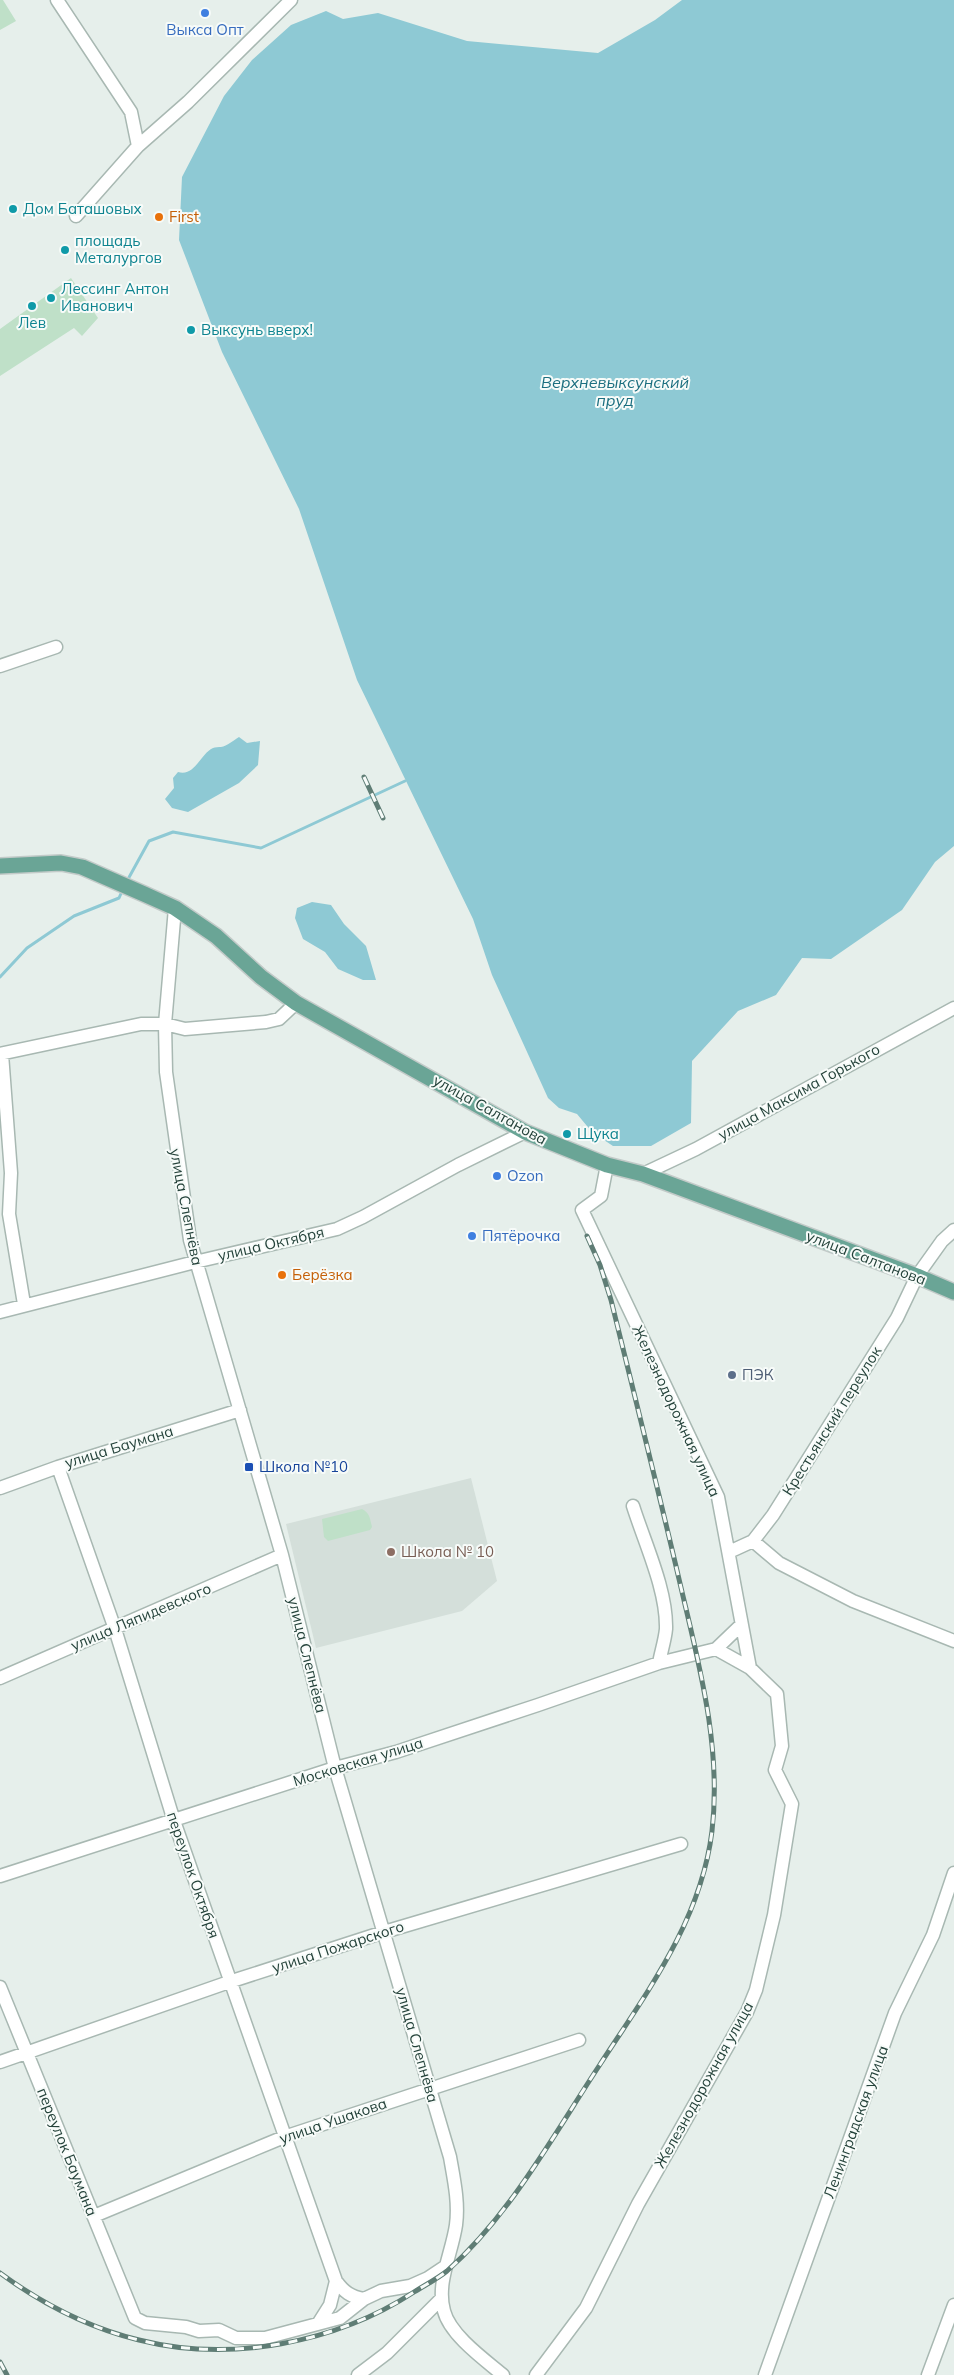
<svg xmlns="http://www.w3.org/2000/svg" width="954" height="2375" font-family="Mulish,sans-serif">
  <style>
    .built { fill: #d4dfda }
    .green { fill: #bfe0c8 }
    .water { fill: #8ec9d4 }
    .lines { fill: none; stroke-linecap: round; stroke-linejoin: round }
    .stream { stroke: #8ec9d4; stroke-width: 3 }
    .minor-casing { stroke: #a8b8b2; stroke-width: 15 }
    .major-casing { stroke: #c2cac8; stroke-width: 18 }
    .minor { stroke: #fff; stroke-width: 12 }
    .major { stroke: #6aa596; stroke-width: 15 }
    .rail-casing { stroke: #5f7d75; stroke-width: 5 }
    .rail { stroke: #f7fbf9; stroke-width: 3; stroke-dasharray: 9; stroke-linecap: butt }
    .shop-dot { fill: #3f7fe0; stroke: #f7fbf9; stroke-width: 2 }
    .culture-dot { fill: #0f9aa8; stroke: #f7fbf9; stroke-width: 2 }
    .food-dot { fill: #e8710a; stroke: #f7fbf9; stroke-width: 2 }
    .service-dot { fill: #5c6f8a; stroke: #f7fbf9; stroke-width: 2 }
    .transit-dot { fill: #1a4fb4; stroke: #f7fbf9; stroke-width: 2 }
    .education-dot { fill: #8d6e63; stroke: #f7fbf9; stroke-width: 2 }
    .labels { text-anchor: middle; stroke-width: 4; stroke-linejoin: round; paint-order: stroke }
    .shop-label { font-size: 15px; fill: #366cbe; stroke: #f7fbf9; text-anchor: start }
    .culture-label { font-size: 15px; fill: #0d838f; stroke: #f7fbf9; text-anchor: start }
    .food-label { font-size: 15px; fill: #c56008; stroke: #f7fbf9; text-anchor: start }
    .street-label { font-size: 15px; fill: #24423a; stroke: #f7fbf9 }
    .service-label { font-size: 15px; fill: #4e5e75; stroke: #f7fbf9; text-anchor: start }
    .transit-label { font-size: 15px; fill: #164399; stroke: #f7fbf9; text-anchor: start }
    .education-label { font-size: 15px; fill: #785e54; stroke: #f7fbf9; text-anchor: start }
    .water-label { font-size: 16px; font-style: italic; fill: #1c6f80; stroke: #f7fbf9 }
  </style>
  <rect width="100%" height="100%" fill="#e6efeb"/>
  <path class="built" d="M471,1478L497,1581L462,1611L316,1648L286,1524Z"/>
  <path class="green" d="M0,0H3L16,21L0,30Z
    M71,278L98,318L82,336L74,328L0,376V329Z
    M362,1509C370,1513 370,1519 372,1527L370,1530L328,1541L324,1537L322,1519Z"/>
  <path class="water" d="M682,0H954V846L935,862L902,910L831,959L802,958L776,995L738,1011L692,1061L691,1123L651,1146H613L592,1132L577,1114L559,1108L548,1098L492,975L473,919L357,680L299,509L222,352L179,240L182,177L224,96L252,60L291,25L326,11L343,19L378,13L467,41L598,53L655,20Z
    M239,737L247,743L260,741L258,765L239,783L188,812L172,808L165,799L174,788L173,778L178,772C195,777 200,754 213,748C215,747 219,747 221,747C227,746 234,740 239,737Z
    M312,902L331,905L344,924L366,946L376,980H363L338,969L325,952L303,939L295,918L297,908Z"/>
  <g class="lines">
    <path class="stream" d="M127,881L149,841L173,832L261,848L405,781
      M0,977L27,948L74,916L119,898L123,889"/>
    <g class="minor-casing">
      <path id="minor" d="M57,0L131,112L138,146
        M76,216L138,146L188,102L291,0
        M0,666L56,647
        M175,908L165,1024L166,1072L190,1240L282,1555L335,1768L450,2157C454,2180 459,2202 456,2225C452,2253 436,2283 444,2311C450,2335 485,2360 503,2375
        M0,1054L141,1024H165L185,1029L266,1022L279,1019L296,1003
        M2,1054L11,1173L9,1214L24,1304
        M643,1174L696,1149L954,1008
        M0,1312L195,1262L337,1229L363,1217L458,1165L525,1132
        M58,1467L115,1629L174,1821L336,2281L330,2305L318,2324
        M0,1488L58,1467L240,1410
        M633,1506C645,1544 667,1590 666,1629C665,1640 661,1652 659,1663
        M753,1541L779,1563L853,1601L954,1641
        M729,1552L753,1541L773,1515L897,1318L917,1276L942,1241L954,1230
        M716,1649L750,1668
        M0,1678L282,1555
        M0,1876L335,1768L396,1752L538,1705L659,1663L716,1649L740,1626
        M0,1987L135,2318L145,2323L186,2327L199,2331L219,2330L236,2338H265L340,2318L364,2299L381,2291L410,2286L428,2278L446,2266
        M0,2062L229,1982L384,1932L681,1844
        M94,2216L284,2137L579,2040
        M336,2281C344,2292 351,2297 364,2299
        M358,2375L387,2353L442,2298
        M536,2375L586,2308L638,2204L747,2012L756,1990L774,1915L792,1804L775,1770L782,1746L777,1694L750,1668L718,1497L582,1210L601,1196L607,1165
        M765,2375L895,2013L933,1935L954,1873
        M928,2375L954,2305"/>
    </g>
    <g class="major-casing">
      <path id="major" d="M0,866L61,863L82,867L144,894L175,908L216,936L261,977L296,1003L525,1132L607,1165L643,1174L917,1276L954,1292"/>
    </g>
    <use href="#minor" class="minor"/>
    <use href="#major" class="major"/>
    <g class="rail-casing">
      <path id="rail" d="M364,777L383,818
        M0,2273C41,2303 89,2328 139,2340C230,2363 336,2343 414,2292C425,2285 437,2279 447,2271C510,2215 553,2136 599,2066C647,1992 701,1921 712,1831C722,1745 698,1661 679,1579C657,1485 634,1393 611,1300L600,1265L587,1236
        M0,2362L7,2375"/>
    </g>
    <use href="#rail" class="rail"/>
  </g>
  <g class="shop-dot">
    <circle cx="205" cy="13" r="5"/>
    <circle cx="497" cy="1176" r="5"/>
    <circle cx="472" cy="1236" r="5"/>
  </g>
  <g class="culture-dot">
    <circle cx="13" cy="209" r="5"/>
    <circle cx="65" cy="250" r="5"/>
    <circle cx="51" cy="298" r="5"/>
    <circle cx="32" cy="306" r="5"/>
    <circle cx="191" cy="330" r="5"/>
    <circle cx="567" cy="1134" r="5"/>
  </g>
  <g class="food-dot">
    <circle cx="159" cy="217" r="5"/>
    <circle cx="282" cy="1275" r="5"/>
  </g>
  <circle class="service-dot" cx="732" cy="1375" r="5"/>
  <rect class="transit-dot" x="244" y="1462" width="10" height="10" rx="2.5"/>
  <circle class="education-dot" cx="391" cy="1552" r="5"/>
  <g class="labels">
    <g class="shop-label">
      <text x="205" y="35" text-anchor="middle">Выкса Опт</text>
      <text x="507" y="1181">Ozon</text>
      <text x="482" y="1241">Пятёрочка</text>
    </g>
    <g class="culture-label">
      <text x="23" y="214">Дом Баташовых</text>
      <text x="75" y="246">площадь<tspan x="75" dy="17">Металургов</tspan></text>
      <text x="61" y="294">Лессинг Антон<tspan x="61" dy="17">Иванович</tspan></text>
      <text x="32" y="328" text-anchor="middle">Лев</text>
      <text x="201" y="335">Выксунь вверх!</text>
      <text x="577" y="1139">Щука</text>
    </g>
    <g class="food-label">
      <text x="169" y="222">First</text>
      <text x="292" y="1280">Берёзка</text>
    </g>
    <g class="street-label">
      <text transform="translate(799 1092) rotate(-29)" y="5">улица Максима Горького</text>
      <text transform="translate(490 1110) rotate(29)" y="5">улица Салтанова</text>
      <text transform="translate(186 1207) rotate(79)" y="5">улица Слепнёва</text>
      <text transform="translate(271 1244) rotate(-13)" y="5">улица Октября</text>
      <text transform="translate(866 1258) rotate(21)" y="5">улица Салтанова</text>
      <text transform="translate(676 1411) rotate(65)" y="5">Железнодорожная улица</text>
      <text transform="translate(832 1421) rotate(-58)" y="5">Крестьянский переулок</text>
      <text transform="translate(119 1447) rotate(-17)" y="5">улица Баумана</text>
      <text transform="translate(141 1617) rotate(-23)" y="5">улица Ляпидевского</text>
      <text transform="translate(307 1655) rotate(76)" y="5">улица Слепнёва</text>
      <text transform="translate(358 1762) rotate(-17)" y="5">Московская улица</text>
      <text transform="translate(193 1875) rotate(71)" y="5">переулок Октября</text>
      <text transform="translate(338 1947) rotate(-18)" y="5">улица Пожарского</text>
      <text transform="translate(417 2045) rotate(74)" y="5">улица Слепнёва</text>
      <text transform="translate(704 2085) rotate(-61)" y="5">Железнодорожная улица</text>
      <text transform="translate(333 2121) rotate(-19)" y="5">улица Ушакова</text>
      <text transform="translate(856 2122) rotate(-70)" y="5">Ленинградская улица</text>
      <text transform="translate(67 2152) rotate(68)" y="5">переулок Баумана</text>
    </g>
    <g class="service-label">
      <text x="742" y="1380">ПЭК</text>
    </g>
    <g class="transit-label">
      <text x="259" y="1472">Школа №10</text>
    </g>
    <g class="education-label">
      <text x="401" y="1557">Школа № 10</text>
    </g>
    <g class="water-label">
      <text x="615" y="388">Верхневыксунский<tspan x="615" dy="18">пруд</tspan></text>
    </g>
  </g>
</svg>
